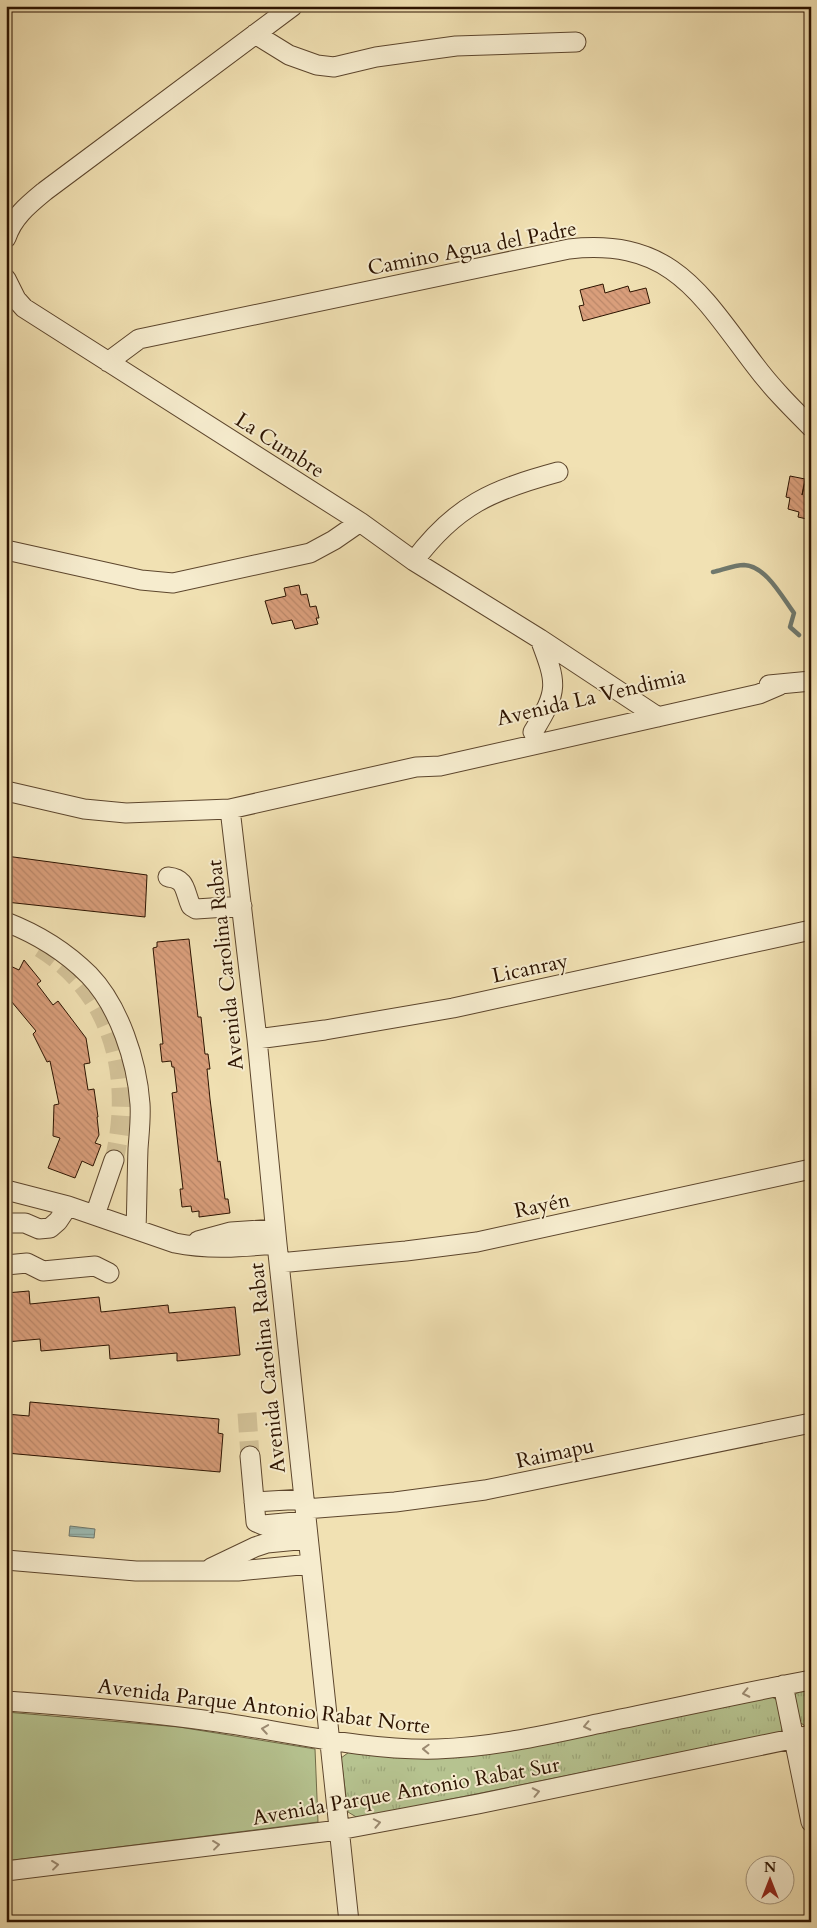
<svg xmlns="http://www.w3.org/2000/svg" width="817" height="1928" font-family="Cardo,serif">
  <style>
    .grass { fill: url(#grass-tufts); stroke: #716b48 }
    .green { fill: #b6c390; stroke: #716b48 }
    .water { fill: url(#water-rules); stroke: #6f786d }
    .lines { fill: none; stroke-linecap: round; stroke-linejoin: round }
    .stream { stroke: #6f786d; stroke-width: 4.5 }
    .building { fill: url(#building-back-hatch); stroke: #2c1300 }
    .minor-tunnel { stroke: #d3c298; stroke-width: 19; stroke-dasharray: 19 9; stroke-linecap: butt }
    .minor-casing { stroke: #5d462d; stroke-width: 21 }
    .minor { stroke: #f6ecce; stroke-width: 19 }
    .oneway { stroke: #9b8a71 }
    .labels { text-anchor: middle; stroke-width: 4; stroke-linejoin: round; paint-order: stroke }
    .street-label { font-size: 21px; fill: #2c1300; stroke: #f6ecce }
  </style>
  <defs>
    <pattern id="grass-tufts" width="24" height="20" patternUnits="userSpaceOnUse" patternTransform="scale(1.25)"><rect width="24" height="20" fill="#b6c390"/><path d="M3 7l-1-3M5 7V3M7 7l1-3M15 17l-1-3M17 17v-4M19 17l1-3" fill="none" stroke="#9da77a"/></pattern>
    <pattern id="water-rules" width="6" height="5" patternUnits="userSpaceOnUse" patternTransform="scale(1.25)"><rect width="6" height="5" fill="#9cbcb5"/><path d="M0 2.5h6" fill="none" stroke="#87a19a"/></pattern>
    <pattern id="building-back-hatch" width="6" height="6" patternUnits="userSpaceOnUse" patternTransform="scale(1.25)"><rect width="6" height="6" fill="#d99e7b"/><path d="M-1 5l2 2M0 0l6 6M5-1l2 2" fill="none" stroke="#ba8769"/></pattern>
  </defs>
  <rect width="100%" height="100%" fill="#f1e1b3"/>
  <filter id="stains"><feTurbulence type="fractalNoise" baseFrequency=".004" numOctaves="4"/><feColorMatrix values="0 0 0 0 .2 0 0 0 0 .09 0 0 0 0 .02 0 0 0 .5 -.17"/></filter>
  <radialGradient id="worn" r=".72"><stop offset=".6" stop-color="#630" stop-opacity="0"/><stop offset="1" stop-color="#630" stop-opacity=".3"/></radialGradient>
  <path class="grass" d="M811,1686V1726L807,1727L799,1722L794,1696L800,1689Z
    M768,1695L779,1701L784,1724L781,1732L358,1818L348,1812L341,1758L352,1750L410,1756Z"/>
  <path class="green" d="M6,1712L179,1727L315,1749L318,1822L6,1861Z"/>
  <path class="water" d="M70,1526L95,1529L94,1538L69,1536Z"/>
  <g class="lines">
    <path class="stream" d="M713,572C722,570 735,565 744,565C766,566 782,597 794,613L790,627L799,635"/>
  </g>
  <path class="building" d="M603,284L605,293L628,286L630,292L646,288L650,303L583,321L579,306L584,305L580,290Z
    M790,476L805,479L802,495L805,482H811V520L798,517L799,512L788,509L790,498L786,497Z
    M299,585L301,595L307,594L310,607L316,606L319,618H316L318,624L295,629L292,620L272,624L265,601L286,596L284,588Z
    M6,856L147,875L145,917L6,902Z
    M189,939L198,1017H201L205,1054H208L210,1069H207L210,1099L218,1162L220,1161L225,1199H228L230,1213L199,1217V1211L192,1212L191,1206L182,1207L180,1189H183L172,1093L177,1092L174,1067H172L171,1061L162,1062L160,1044H163L153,948L157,947V942Z
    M24,960L41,981L37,984L53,1005L58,1001L86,1038L90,1063L84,1064L88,1090L94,1089L98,1117H97L99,1135L95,1143L101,1145L93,1166L82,1161L75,1178L48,1168L60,1138L53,1136L54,1105L59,1104L50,1061L47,1062L33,1034L36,1031L11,1001L6,998V964L19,970Z
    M29,1291L30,1304L99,1297L101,1312L168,1305L169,1313L235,1307L240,1355L177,1361V1353L110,1359L109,1345L41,1351L40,1339L6,1342V1293Z
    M30,1402L219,1419L218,1433L223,1434L220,1472L6,1453V1414L29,1416Z"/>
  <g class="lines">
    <path class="minor-tunnel" d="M40,948C114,994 134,1078 114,1160
      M247,1413L250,1456"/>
    <g class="minor-casing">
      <path id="minor" d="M255,34L289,55L317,65L334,67L376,57L456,46L576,42
        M6,238C13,217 28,205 45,191L293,6
        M6,279L16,299L24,308L360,522L414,561L540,639L658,717
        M108,362L139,339L569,249C671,238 700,293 754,364C771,387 791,407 811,427
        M6,550L141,580L173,583L310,553L334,540L360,522
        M414,561C456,505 492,490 558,472
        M769,685L811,681
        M533,732C559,690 557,684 540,639
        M6,791L84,809L126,813L230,809L416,767L440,766L759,694L780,685
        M230,809L257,1039L277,1244L349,1922
        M168,877C187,879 184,891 191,906L196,909L242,906
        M6,922C37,934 65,951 89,975C119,1006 137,1061 140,1104C141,1119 139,1134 138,1149C137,1176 137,1203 136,1229
        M257,1039L325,1030L453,1008L811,930
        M6,1190L68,1206L175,1243C209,1250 242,1247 277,1244
        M95,1215L114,1160
        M6,1223H25L39,1229L50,1228L58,1221L68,1206
        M198,1241L231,1232L275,1229
        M279,1263L406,1251L477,1242L811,1169
        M6,1265L27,1263L43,1271L95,1266L109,1273
        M250,1456L256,1522L263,1525L306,1521
        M254,1502L304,1499
        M305,1509L395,1502L485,1490L811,1423
        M6,1560L136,1571H238L311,1564
        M211,1568L255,1547L267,1543L308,1539
        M783,1685L811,1822
        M6,1701C77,1706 148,1712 218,1722C288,1732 367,1751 437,1749C495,1747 550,1734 606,1722C675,1708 742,1693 811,1680
        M6,1871L339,1830L478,1804L811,1735"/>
    </g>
    <use href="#minor" class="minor"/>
  </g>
  <defs><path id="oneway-chevron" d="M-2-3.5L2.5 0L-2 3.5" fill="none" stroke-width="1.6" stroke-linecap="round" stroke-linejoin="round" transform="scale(1.25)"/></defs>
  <g class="oneway">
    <use href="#oneway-chevron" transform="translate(746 1693) rotate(168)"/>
    <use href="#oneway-chevron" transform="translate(587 1726) rotate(168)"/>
    <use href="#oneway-chevron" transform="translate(265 1729) rotate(-171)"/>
    <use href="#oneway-chevron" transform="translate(426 1749) rotate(-178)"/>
    <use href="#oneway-chevron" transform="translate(536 1792) rotate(-12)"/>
    <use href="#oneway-chevron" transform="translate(377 1823) rotate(-11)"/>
    <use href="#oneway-chevron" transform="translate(216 1845) rotate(-7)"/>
    <use href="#oneway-chevron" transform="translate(55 1865) rotate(-7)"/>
  </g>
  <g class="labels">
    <g class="street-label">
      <text transform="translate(472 248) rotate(-11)" y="7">Camino Agua del Padre</text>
      <text transform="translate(280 445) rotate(33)" y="7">La Cumbre</text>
      <text transform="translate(591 697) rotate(-13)" y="7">Avenida La Vendimia</text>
      <text transform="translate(225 965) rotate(-96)" y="7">Avenida Carolina Rabat</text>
      <text transform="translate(530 968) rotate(-12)" y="7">Licanray</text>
      <text transform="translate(542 1205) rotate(-12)" y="7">Rayén</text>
      <text transform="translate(267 1368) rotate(-96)" y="7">Avenida Carolina Rabat</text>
      <text transform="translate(555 1453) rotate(-12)" y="7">Raimapu</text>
      <text transform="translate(264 1706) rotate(7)" y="7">Avenida Parque Antonio Rabat Norte</text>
      <text transform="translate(406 1791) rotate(-10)" y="7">Avenida Parque Antonio Rabat Sur</text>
    </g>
  </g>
  <rect width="817" height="1928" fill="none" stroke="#f1e1b3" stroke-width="25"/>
  <rect x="8" y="8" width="802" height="1913" fill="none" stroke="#2c1300" stroke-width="2.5"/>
  <rect x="12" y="12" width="792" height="1903" fill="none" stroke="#2c1300"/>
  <g transform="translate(770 1880)"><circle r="24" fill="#f6ecce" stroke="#a5957c"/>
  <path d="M0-4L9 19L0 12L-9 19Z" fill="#8f2418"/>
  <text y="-8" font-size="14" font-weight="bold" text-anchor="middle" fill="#2c1300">N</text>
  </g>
  <rect width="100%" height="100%" filter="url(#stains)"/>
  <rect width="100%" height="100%" fill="url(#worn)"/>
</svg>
